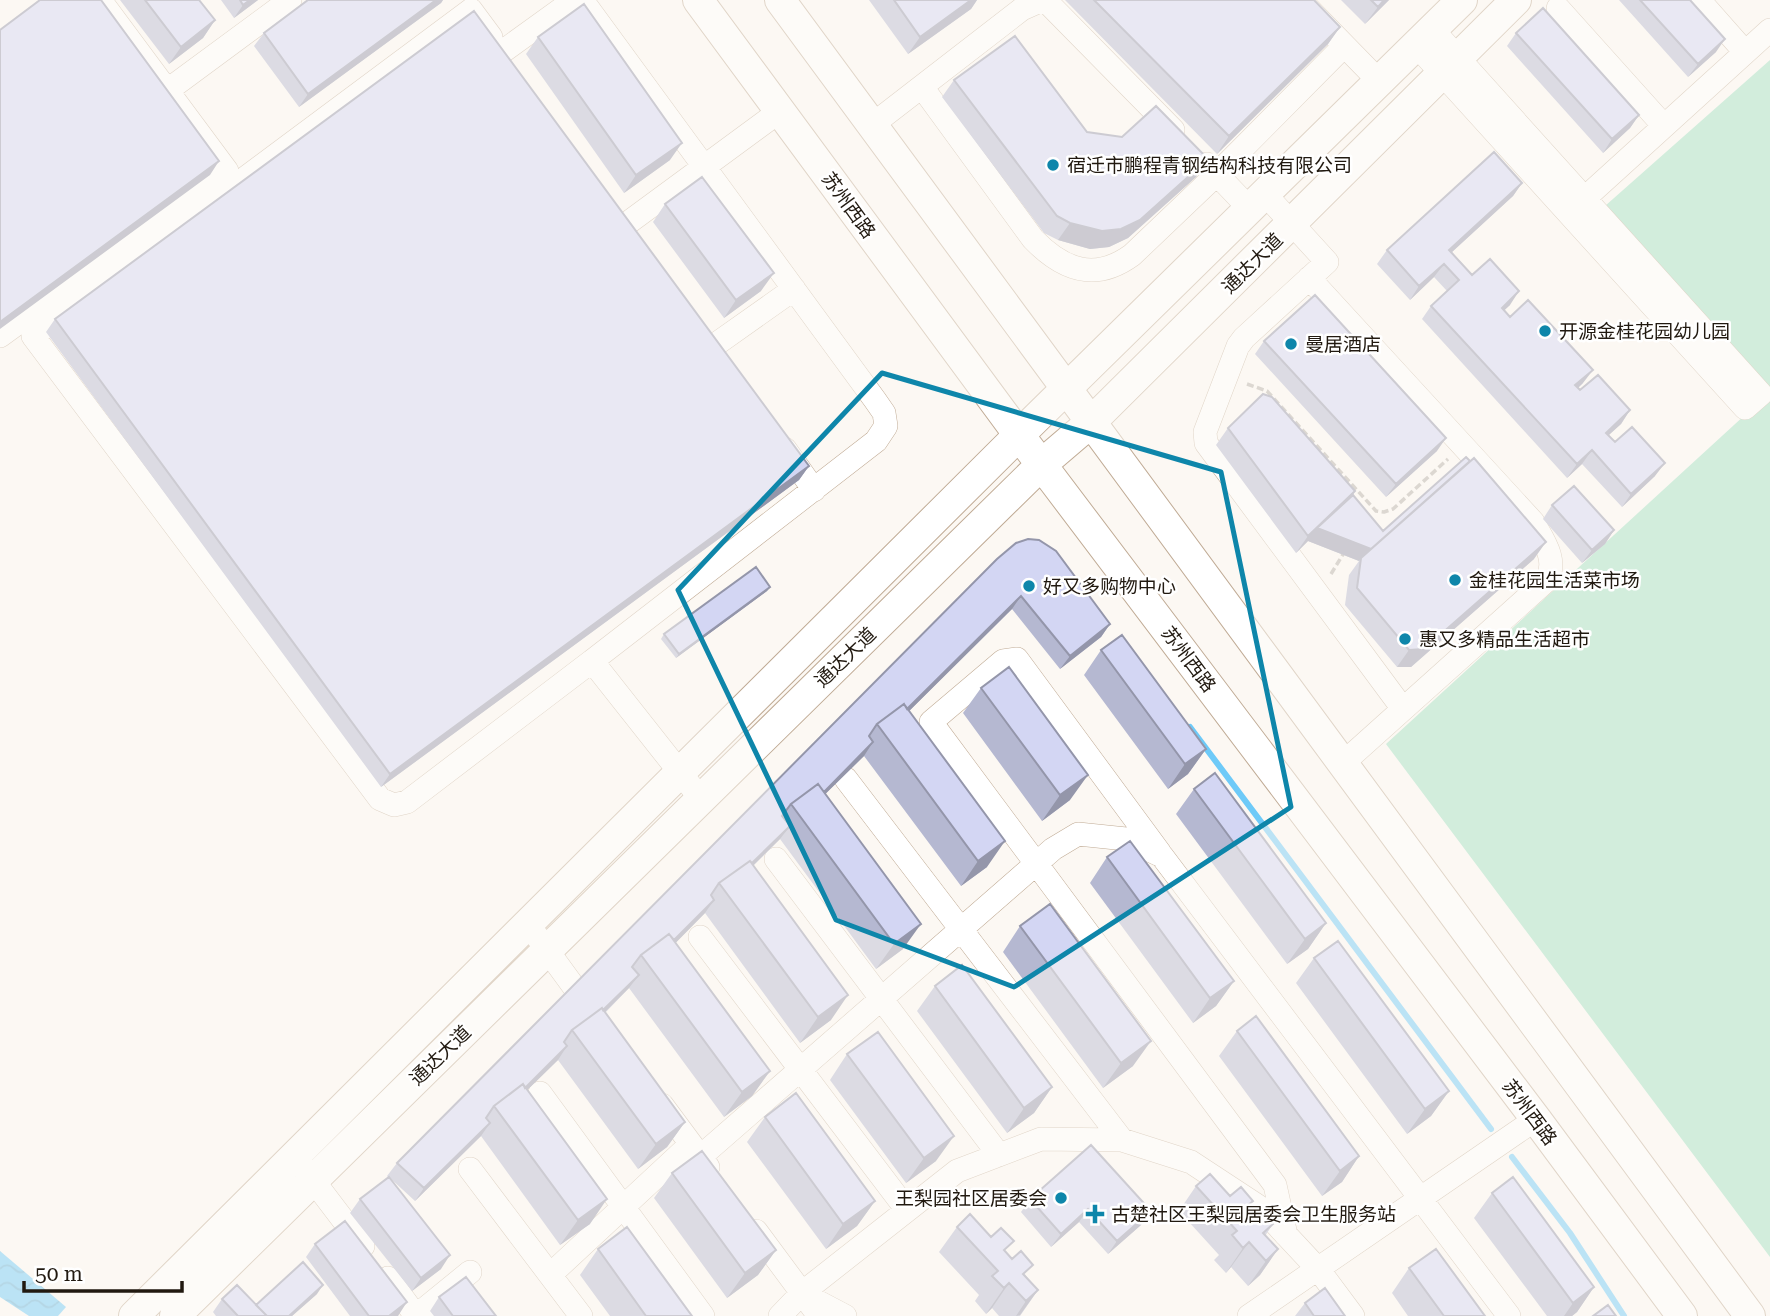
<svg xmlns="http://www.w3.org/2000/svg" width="1770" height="1316" font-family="'Roboto Serif','Noto Sans SC',serif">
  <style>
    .green { fill: #9fdfc2 }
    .water { fill: url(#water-waves) }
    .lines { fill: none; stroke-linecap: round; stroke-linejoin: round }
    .stream { stroke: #6ecaf8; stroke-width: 6 }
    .minor-casing { stroke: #c0ab95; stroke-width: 24 }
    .major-casing { stroke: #c0ab95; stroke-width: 32 }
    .path { stroke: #b5b0a9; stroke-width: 3.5; stroke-dasharray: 7 3.5; stroke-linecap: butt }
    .minor { stroke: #fff; stroke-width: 23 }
    .major { stroke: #fff; stroke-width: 30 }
    .wall { fill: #b5b8d1 }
    .shaded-wall { fill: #9496aa }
    .building { fill: #d3d6f3; stroke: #9496aa; stroke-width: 2 }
    .marked { fill: none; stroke: #0e86aa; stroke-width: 5; stroke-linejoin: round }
    .poi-dot { fill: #0e86aa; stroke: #fff; stroke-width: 2.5 }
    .labels { text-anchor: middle; stroke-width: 5; stroke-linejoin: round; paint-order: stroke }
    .poi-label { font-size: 19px; fill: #211910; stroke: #fff; text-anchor: start }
    .street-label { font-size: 19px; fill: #211910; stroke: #fff }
  </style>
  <defs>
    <pattern id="water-waves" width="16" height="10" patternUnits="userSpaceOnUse" patternTransform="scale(1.75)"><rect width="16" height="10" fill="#6ecaf8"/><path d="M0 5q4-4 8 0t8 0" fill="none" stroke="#5fadd4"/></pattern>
  </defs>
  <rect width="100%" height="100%" fill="#fcf8f3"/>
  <path class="green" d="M1770,60V389L1605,206Z
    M1770,392V1257L1386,744Z"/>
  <path class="water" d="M0,1251L66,1307L58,1316H29L0,1297Z"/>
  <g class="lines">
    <path class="stream" d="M1190,727L1491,1129
      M1512,1157L1570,1233L1624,1316"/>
    <g class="minor-casing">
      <path id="minor" d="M582,0L875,400L884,413L886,426L876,441L592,661L701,799
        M1300,0L1379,81
        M1699,0L1745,52
        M1558,8L1664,126
        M491,37L471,10L33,336L380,799L394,805L407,802L592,661
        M1416,45L1745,408L1761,394L1432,29
        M502,52L574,0
        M922,87L1033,239C1063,270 1095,282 1132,255L1217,174L1344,46
        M168,90L290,0
        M872,125L1022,9L1040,1L1048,3L1173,130
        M1207,164L1250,209
        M1265,194L1327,262L1244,338L1238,346L1205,432L1206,443L1403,709
        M1585,198L1770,30
        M625,225L780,111
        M1309,278L1533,522C1543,540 1559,561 1546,581L1342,764
        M0,336L227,171L100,0
        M712,347L794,289
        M785,449L814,490
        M846,779L1122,1140
        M1160,853L1017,659L1003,661L931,722L1275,1185L1286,1235
        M776,859L999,1155
        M528,924L574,987
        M700,937L907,1210
        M540,1093L703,1316
        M662,1105L708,1167
        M700,1157L1053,849L1078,834L1126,839L1162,856L1509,1316
        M303,1167L363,1246
        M470,1169L581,1316
        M756,1231L819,1316
        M550,1275L691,1144
        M388,1278L416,1316
        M807,1296L845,1316
        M416,1316L470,1272
        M780,1316L802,1293L957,1171L1041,1139L1122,1140L1191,1162L1261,1208L1318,1269L1353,1316
        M1249,1316L1536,1119"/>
    </g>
    <g class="major-casing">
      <path id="major" d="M698,0L1019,435L1536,1119L1682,1316
        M780,0L1750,1316
        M134,1316L1019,435L1462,0
        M175,1316L1042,464L1090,423L1516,0"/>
    </g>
    <path class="path" d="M1247,384L1267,391L1376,511L1384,512L1393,509L1448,459
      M1331,574L1345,551"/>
    <use href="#minor" class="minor"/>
    <use href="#major" class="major"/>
  </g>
  <path class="wall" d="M120,0H199L215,20L203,38L169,64Z
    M221,0H258L234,18Z
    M308,0H443L441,3L299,107L254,46L264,33Z
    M869,0H977L971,9L908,54Z
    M1065,0H1314L1340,27L1328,44L1217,154Z
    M1341,0H1389L1365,24Z
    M1619,0H1690L1716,52L1688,77Z
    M1516,33L1639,115L1630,128L1603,153L1507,46Z
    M538,37L670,160L624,193L526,54Z
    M954,80L1087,132L1208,159L1196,177L1128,238L1109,247L1090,249L1058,240L1044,233L942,97Z
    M1522,183L1513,196L1452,252L1472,275L1510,305L1504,310L1510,317L1583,383L1578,388L1580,390L1630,410L1621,424L1608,435L1615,442L1655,476L1622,507L1582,464L1567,478L1422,319L1431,306L1447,291L1434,277L1410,300L1377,264L1387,250Z
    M665,204L761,291L724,318L653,222Z
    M55,319L809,466L799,480L381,787L46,332Z
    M1264,341L1437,451L1386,497L1255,354Z
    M1228,428L1355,491L1353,495L1383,531L1534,559L1411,667H1397L1345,605L1349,575L1359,561L1308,541L1296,553L1216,445Z
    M1552,505L1614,530L1605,544L1582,563L1543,519Z
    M997,559L1110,624L1101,637L1060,669L1012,609L909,711L987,867L961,886L864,756L825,794L903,949L876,969L780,839L753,866L831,1020L800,1043L705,913L675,943L770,1071L752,1096L724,1117L629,988L605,1013L685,1122L667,1147L638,1169L558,1060L527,1090L590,1224L560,1245L481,1136L415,1201L390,1178L441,1269L412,1291L350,1213L360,1199L388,1177L387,1176L397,1163Z
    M770,587L767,591L676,658L661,639L664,634Z
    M1101,650L1206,749L1188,774L1168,789L1084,675Z
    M981,688L1070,800L1042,821L963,713Z
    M1194,789L1326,923L1308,949L1287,964L1176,814Z
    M1107,857L1234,981L1216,1006L1193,1023L1090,883Z
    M1020,926L1133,1066L1103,1088L1003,952Z
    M1314,958L1449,1091L1431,1116L1407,1134L1296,983Z
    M935,986L1052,1087L1034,1113L1007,1133L917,1011Z
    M1237,1031L1359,1156L1342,1182L1322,1196L1219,1056Z
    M847,1054L936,1161L906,1183L830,1080Z
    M765,1117L875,1201L857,1226L826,1249L747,1142Z
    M1091,1145L1141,1225L1108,1254L1079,1222L1051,1247L1021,1212L1030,1199Z
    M672,1173L776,1250L758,1275L727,1298L654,1198Z
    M1196,1186L1230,1196L1252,1218L1273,1224L1265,1236L1278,1249L1260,1275L1248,1286L1231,1267L1226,1273L1214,1260L1219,1255L1179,1211Z
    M1492,1193L1594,1287L1577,1312L1572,1316H1547L1474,1218Z
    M957,1227L1006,1252L1038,1290L1020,1316H999L992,1308L986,1314L975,1301L979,1295L939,1252Z
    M315,1244L398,1316H350L306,1257Z
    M598,1249L692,1316H610L580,1275Z
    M1409,1268L1485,1316H1408L1392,1293Z
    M317,1294L292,1316H216L213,1312L222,1299L256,1305Z
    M439,1297L496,1316H434L430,1311Z
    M1305,1303L1345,1316H1295Z"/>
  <path class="shaded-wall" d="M250,0H258L234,18L243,5Z
    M436,0H443L441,3L299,107L308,94Z
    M971,0H977L971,9L908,54L920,37Z
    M1384,0H1389L1365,24L1378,7Z
    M215,20L203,38L169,64L181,47Z
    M1340,27L1328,44L1217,154L1229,136Z
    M1725,39L1716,52L1688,77L1698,64Z
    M1639,115L1630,128L1603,153L1612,139Z
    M682,143L670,160L624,193L636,175Z
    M1208,159L1196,177L1128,238L1109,247L1090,249L1058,240L1070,223Z
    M219,161L210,175L0,329V322Z
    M1522,183L1513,196L1440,263L1449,250Z
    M1444,264L1434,277L1410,300L1419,286Z
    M774,273L761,291L724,318L736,300Z
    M1519,291L1510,305L1493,321L1502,308Z
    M1593,370L1583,383L1566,399L1575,385Z
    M1630,410L1621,424L1597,446L1606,433Z
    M1446,438L1437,451L1386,497L1396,484Z
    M1592,450L1582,464L1567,478L1577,464Z
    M1665,463L1655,476L1622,507L1631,494Z
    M809,466L799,480L381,787L390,774Z
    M1355,491L1343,509L1372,550L1361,558L1359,561L1308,541L1296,553L1308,536Z
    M1614,530L1605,544L1582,563L1592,550Z
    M1546,542L1534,559L1411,667H1397L1409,650Z
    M770,587L767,591L676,658L679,654Z
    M1021,596L1012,609L888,732L897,719Z
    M1110,624L1101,637L1060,669L1070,656Z
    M873,742L864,756L804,815L814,802Z
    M1206,749L1188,774L1168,789L1185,764Z
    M1088,775L1070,800L1042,821L1060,795Z
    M790,826L780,839L732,886L722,887Z
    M1005,841L987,867L961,886L978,861Z
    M714,900L705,913L655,964L664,950Z
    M1326,923L1308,949L1287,964L1305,939Z
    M921,924L903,949L876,969L894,944Z
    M639,975L629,988L583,1034H575Z
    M1234,981L1216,1006L1193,1023L1210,998Z
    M848,995L831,1020L800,1043L818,1017Z
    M1151,1041L1133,1066L1103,1088L1121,1063Z
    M567,1046L558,1060L506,1111L515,1098Z
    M770,1071L752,1096L724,1117L742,1092Z
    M1052,1087L1034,1113L1007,1133L1024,1108Z
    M1449,1091L1431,1116L1407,1134L1425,1109Z
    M685,1122L667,1147L638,1169L656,1144Z
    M490,1123L481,1136L415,1201L424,1188Z
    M954,1136L936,1161L906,1183L924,1158Z
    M1359,1156L1342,1182L1322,1196L1340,1171Z
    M607,1199L590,1224L560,1245L578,1220Z
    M875,1201L857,1226L826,1249L843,1224Z
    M1088,1209L1079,1222L1051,1247L1061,1234Z
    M1151,1211L1141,1225L1108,1254L1117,1241Z
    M1249,1242L1231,1267L1226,1273L1243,1248Z
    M1278,1249L1260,1275L1248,1286L1266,1261Z
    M776,1250L758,1275L727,1298L745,1273Z
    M450,1255L441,1269L412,1291L421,1278Z
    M1009,1283L992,1308L986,1314L1004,1288Z
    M323,1285L317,1294L292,1316H289Z
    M1594,1287L1577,1312L1572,1316H1564L1573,1303Z
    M1038,1290L1020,1315L1016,1316L1026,1301Z
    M407,1302L398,1316H389Z"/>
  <path class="building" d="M40,0H101L219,161L0,322V30Z
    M145,0H199L215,20L181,47Z
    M240,0H250L243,5Z
    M308,0H436L308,94L264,33Z
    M894,0H971L920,37Z
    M1094,0H1314L1340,27L1229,136Z
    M1371,0H1384L1378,7Z
    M1640,0H1690L1725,39L1698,64Z
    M584,4L682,143L636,175L538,37Z
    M1543,8L1639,115L1612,139L1516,33Z
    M474,11L809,466L390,774L55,319Z
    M1015,36L1087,132L1122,137L1156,106L1208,159L1140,220L1121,229L1102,231L1070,223L1057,216L954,80Z
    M1494,152L1522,183L1449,250L1472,275L1490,259L1519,291L1502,308L1510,317L1528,300L1593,370L1575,385L1580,390L1598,375L1630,410L1606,433L1615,442L1632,427L1665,463L1631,494L1592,450L1577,464L1431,306L1459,280L1444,264L1419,286L1387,250Z
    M702,177L774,273L736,300L665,204Z
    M1315,295L1446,438L1396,484L1264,341Z
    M1263,394L1272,397L1355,491L1308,536L1228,428Z
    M1466,457L1470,461L1371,549L1317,528L1353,495L1383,531Z
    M1474,458L1546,542L1424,649L1409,650L1357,588L1361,558Z
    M1574,486L1614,530L1592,550L1552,505Z
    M1028,539L1039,540L1056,551L1110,624L1070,656L1021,596L907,709L904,704L877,724L869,736L873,742L824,792L818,784L791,804L782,816L790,826L752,863L750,861L719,883L711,895L714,900L674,940L669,934L641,955L632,967L639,975L603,1010L602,1008L572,1030L564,1042L567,1046L525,1088L523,1084L494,1106L486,1118L490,1123L424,1188L397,1163L997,559L1016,543Z
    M756,567L770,587L679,654L664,634Z
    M1122,635L1206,749L1185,764L1101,650Z
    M1009,667L1088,775L1060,795L981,688Z
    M904,704L1005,841L978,861L877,724Z
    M1215,773L1326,923L1305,939L1194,789Z
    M818,784L921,924L894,944L791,804Z
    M1130,841L1234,981L1210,998L1107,857Z
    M750,861L848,995L818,1017L719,883Z
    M1050,904L1151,1041L1121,1063L1020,926Z
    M669,934L770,1071L742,1092L641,955Z
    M1338,941L1449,1091L1425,1109L1314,958Z
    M962,965L1052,1087L1024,1108L935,986Z
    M602,1008L685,1122L656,1144L572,1030Z
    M1256,1016L1359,1156L1340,1171L1237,1031Z
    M878,1032L954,1136L924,1158L847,1054Z
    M523,1084L607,1199L578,1220L494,1106Z
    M796,1093L875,1201L843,1224L765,1117Z
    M1091,1145L1151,1211L1117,1241L1088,1209L1061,1234L1030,1199Z
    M702,1151L776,1250L745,1273L672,1173Z
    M1210,1174L1230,1196L1241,1187L1253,1201L1243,1209L1252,1218L1260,1211L1273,1224L1263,1233L1278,1249L1266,1261L1249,1242L1243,1248L1232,1235L1237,1231L1196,1186Z
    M389,1177L450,1255L421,1278L360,1199Z
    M1513,1177L1594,1287L1573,1303L1492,1193Z
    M970,1214L991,1237L1001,1228L1014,1241L1004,1250L1012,1259L1021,1251L1033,1265L1023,1274L1038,1290L1026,1301L1009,1283L1004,1288L992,1276L998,1271L957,1227Z
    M345,1221L407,1302L389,1316H369L315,1244Z
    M627,1227L692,1316H646L598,1249Z
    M1436,1249L1485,1316H1444L1409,1268Z
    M303,1262L323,1285L289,1316H267L256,1305Z
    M466,1277L496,1316H453L439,1297Z
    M237,1285L267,1316H238L222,1299Z
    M1325,1288L1345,1316H1314L1305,1303Z
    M1608,1305L1616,1316H1593Z"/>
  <path d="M0 0H1770V1316H0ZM882,373L1221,472L1291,807L1014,987L836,920L678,590Z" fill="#fcf8f3" fill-opacity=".55" fill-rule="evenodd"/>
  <path class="marked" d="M882,373L1221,472L1291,807L1014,987L836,920L678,590Z"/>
  <g class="poi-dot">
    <circle cx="1053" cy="165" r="7"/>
    <circle cx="1545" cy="331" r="7"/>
    <circle cx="1291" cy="344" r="7"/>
    <circle cx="1455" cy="580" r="7"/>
    <circle cx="1029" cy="586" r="7"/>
    <circle cx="1405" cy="639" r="7"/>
    <circle cx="1061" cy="1198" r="7"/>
    <path d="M1091.5 1203.5h7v7h7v7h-7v7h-7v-7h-7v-7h7z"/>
  </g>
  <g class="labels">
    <g class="poi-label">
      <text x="1067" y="172">宿迁市鹏程青钢结构科技有限公司</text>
      <text x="1559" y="338">开源金桂花园幼儿园</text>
      <text x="1305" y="351">曼居酒店</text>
      <text x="1469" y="587">金桂花园生活菜市场</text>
      <text x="1043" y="593">好又多购物中心</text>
      <text x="1419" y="646">惠又多精品生活超市</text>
      <text x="1047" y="1205" text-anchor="end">王梨园社区居委会</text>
      <text x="1111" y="1221">古楚社区王梨园居委会卫生服务站</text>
    </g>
    <g class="street-label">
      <text transform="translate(849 205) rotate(54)" y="7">苏州西路</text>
      <text transform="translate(1252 263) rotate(-45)" y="7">通达大道</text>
      <text transform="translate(845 657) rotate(-44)" y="7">通达大道</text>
      <text transform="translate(1189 659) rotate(53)" y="7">苏州西路</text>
      <text transform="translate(440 1055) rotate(-44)" y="7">通达大道</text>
      <text transform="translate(1530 1112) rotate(53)" y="7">苏州西路</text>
    </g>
  </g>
  <path d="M24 1281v10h158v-10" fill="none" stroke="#211910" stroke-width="3.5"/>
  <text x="35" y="1281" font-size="21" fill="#211910" stroke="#ffffff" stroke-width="5" paint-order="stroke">50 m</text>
</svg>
